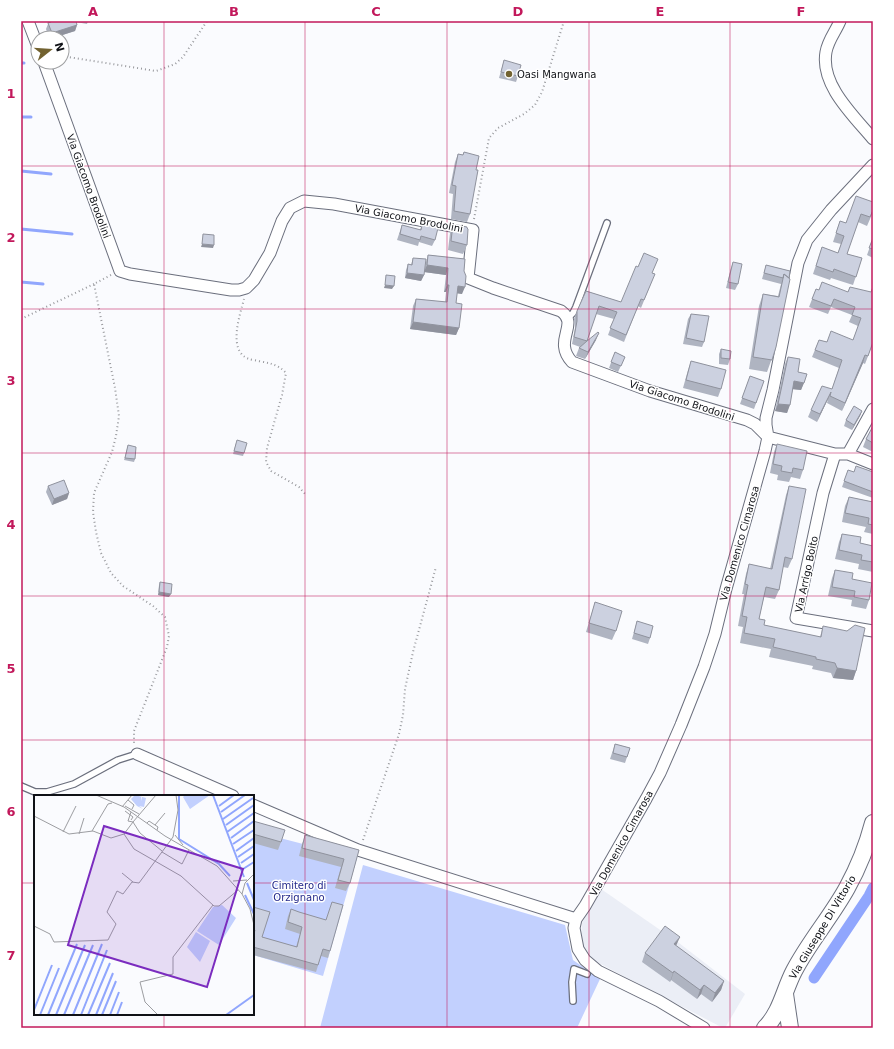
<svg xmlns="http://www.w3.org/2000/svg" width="894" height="1049" font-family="'DejaVu Sans',sans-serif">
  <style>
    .built { fill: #ebeef6 }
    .green { fill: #c2d0fe }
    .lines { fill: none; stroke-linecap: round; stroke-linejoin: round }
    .stream { stroke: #90a6fd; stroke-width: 3 }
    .canal { stroke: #90a6fd; stroke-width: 11 }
    .service-casing { stroke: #6b6f7d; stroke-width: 8 }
    .minor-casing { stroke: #6b6f7d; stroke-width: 13 }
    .secondary-casing { stroke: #6b6f7d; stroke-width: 18 }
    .path { stroke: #999a9e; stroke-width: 2; stroke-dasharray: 1 3; stroke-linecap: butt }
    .service { stroke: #fff; stroke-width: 5.5 }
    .minor { stroke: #fff; stroke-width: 11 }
    .secondary { stroke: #fff; stroke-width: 16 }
    .wall { fill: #afb4c1 }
    .shaded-wall { fill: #8f929d }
    .building { fill: #ccd1e0; stroke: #8f929d }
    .grid { fill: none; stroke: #c2185b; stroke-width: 1; stroke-opacity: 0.55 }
    .poi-dot { fill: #726230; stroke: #fff; stroke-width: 1.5 }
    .labels { text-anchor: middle; stroke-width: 3; stroke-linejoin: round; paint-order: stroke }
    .poi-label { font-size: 10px; fill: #0f1116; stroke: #fff; text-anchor: start }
    .street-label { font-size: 10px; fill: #0f1116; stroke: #fff }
    .park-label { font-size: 10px; fill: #24298b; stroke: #fff }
    .inset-river { fill: none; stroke: #90a6fd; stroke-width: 2 }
    .inset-road { fill: none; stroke: #9c9da1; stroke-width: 1 }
    .view { fill: #7b2cbf; fill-opacity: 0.15; stroke: #7b2cbf; stroke-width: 2 }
    .inset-edge { fill: none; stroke: #0f1116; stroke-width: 2 }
    .neatline { fill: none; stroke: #c2185b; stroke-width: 1.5 }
    .grid-label { font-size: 13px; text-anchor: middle; font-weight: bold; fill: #c2185b }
  </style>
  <rect width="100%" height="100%" fill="#fafbfe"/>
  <path class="built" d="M601,889L679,943L745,994L725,1028H723L593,960L585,951L581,938L582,923Z"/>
  <path class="green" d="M253,831L357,858L323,976L253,955Z
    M363,865L565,925L573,960L600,979L577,1028H320Z"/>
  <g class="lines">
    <path class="stream" d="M21,63H24
      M21,117H31
      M21,171L51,174
      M21,229L72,234
      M21,282L43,284"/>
    <path class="canal" d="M814,978L869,896L873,888"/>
    <g class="service-casing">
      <path id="service" d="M568,318L573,313L576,307L607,223
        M21,786L35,792H47L74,784L118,760L137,754
        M573,1001L572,982L574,969L587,974"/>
    </g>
    <g class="minor-casing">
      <path id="minor" d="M28,21L38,47
        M840,21C836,31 828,40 826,52C820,85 854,116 873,139
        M44,62L120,271L130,274L231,290H239L246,288L254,280L270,253L282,221L290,208L304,201L334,204L473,230L468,278L493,288L561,311C580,325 552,340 572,362L650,391L747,420L755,424L768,437L835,454H848L873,464
        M835,454L823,493L796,618L873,631
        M848,454L873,409
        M137,754L233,796
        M253,805L358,850L576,919
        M704,1028L659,1001L598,971L585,960L578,949L574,928L576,919L585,906L646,799L660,773L681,725L704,667L715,634L726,589L765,451L768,437L766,425V418L773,390L798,263L807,240L831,210L873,165"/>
    </g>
    <g class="secondary-casing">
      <path id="secondary" d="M785,994L790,1028
        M765,1028C781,1012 784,990 794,971C809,942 831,917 847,888C858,868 867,846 873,823"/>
    </g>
    <path class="path" d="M62,56L156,71L175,64L183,57L207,21
      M474,219L489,138L498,128L524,114L535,105L542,92L564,21
      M111,275L94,284L115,388L119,416L116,436L112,452L94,493L93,512L96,532L101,553L111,573L123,586L153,606L165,617L169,636L167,647L134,731V743
      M244,299C240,315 227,351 249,359C251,360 255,360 258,361C269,363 278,364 286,373L282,395L267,448L266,462L271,471L299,487L306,495
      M21,319L94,284
      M363,840L399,734L403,715L405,689L413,652L436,567"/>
    <use href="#service" class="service"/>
    <use href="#minor" class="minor"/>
    <use href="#secondary" class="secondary"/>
  </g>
  <path class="wall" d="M47,21H88L87,24L76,22L77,25L75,31L53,38H49L46,29L48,24Z
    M504,60L518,76L516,82L499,78Z
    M464,152L476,170L470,214L467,222L451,219L453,194L449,193L455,162L458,154L463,155Z
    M873,202V212L867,226L858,222L847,254L862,258L853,285L831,278L830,280L813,274L822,247L838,253L841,244L833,242L840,221L846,223Z
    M423,221L435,240L432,246L419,242L418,246L397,240L402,225L420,230Z
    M453,224L467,245L463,254L448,250L450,233Z
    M873,238V258L867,255Z
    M428,255L465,259L462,294L457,293L456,303L459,328L456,335L410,329L413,306L416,299L445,302L446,292H444L446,275L424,272L426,262Z
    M413,258L424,275L421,281L405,278L406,270L408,264L411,265Z
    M733,262L738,284L735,290L726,288L731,268Z
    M766,265L790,271L776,347L767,372L749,369L759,306L763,294L778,296L781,284L762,279Z
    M653,273L652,281L641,308L638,306L624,342L608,335L614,319L596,314L587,341L596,340L585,359L576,356L579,348L580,347L572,344L575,328L574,319L577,311L586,291L621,302Z
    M850,287L873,343L865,364L863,363L842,411L827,403L828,399L817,422L808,417L811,410L832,389L839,368L812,357L819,340L827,342L853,340L858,326L849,322L852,315L831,307L828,314L809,307L816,289L819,290L848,292Z
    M691,314L704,342L702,347L683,344L688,319Z
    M721,349L730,359L728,365L719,364V354Z
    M615,352L625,357L618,372L609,368Z
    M788,357L798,372L807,374L801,390L793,389L787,413L775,411L785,364Z
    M691,361L721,389L718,397L683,388L688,370Z
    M750,376L764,381L754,409L740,404Z
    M862,411L860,416L852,430L844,426L846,420Z
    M873,426V452L863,447L866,439Z
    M236,443L244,453L243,456L233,454Z
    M777,444L803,470L800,479L791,477L789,482L777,480L778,475L770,473L774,452Z
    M128,445L135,459L134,462L124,460Z
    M848,470L873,481V498L842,487Z
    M48,486L69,493L67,499L52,505L46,492Z
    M789,486L792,559L788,568L783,567L779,590L775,599L764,597L759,619L764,625L820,637L823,626L856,671L853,680L833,678L831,673L812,669L813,666L769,657L771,649L740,643L743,627L738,626L744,594H742L746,574L749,564L770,569L786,495Z
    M849,497L873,502V534L864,532L866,527L842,522L845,506Z
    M842,534L860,543L873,546V572L858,569L859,564L835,559L839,542Z
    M835,570L852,579L869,600L866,609L851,606L852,600L828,596L832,578Z
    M160,582L169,597L158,595L159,585Z
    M595,602L616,631L612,640L586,632Z
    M637,621L650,638L648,644L632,639Z
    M615,744L630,748L625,763L610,759Z
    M253,821L281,842L278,850L253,843Z
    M305,835L359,850L350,883L346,891L335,888L341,867L299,856L302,844Z
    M253,907L262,937L296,947L300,934L285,929L288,916L291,909L299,912L330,951L328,958L321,956L316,972L253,955Z
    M676,946L724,981L721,990L712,1002L701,994L697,999L671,980L670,982L642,962L645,953Z"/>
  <path class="shaded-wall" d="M77,25L75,31L53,38H50L52,33Z
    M202,244L214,245L213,248L201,247Z
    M427,265L448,268L446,275L424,272Z
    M407,273L424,275L421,281L405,278Z
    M385,285L394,286L392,289L384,288Z
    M447,285H449L446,292H444Z
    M458,286L465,287L462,294L455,293Z
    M413,322L459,328L456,335L410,329Z
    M599,333L596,340L585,359L588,352Z
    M865,355L863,363L842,411L845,403Z
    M794,381L804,383L801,390L791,389Z
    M831,392L828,399L817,422L820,414Z
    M778,404L790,405L787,413L775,411Z
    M862,411L860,416L852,430L854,425Z
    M69,493L67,499L52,505L54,499Z
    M159,592L171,594L169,597L158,595Z
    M837,668L856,671L853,680L833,678Z
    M680,937L676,946L674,944Z
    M674,971L671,980L670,982L673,973Z
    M724,981L721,990L712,1002L715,993Z
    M704,985L701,994L697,999L700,990Z"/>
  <path class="building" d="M51,21H76L77,25L52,33L48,23L51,22Z
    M504,60L521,65L518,76L501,72Z
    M464,152L479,156L476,170H478L470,214L454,211L456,186L452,185L458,154L463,155Z
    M856,196L873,202V210L870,217L861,214L847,254L862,258L856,277L834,269L833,272L816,266L822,247L838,253L844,236L836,233L840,221L846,223Z
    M423,221L439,224L435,240L421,236L420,240L400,234L402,225L421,230Z
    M453,224L467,227V228L468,229L467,245L451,241Z
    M203,234L214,235V245L202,244Z
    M873,238V249L869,248Z
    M644,253L658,259L652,273L655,274L644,300L641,299L626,335L610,328L617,312L599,306L587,341L598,332L599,333L588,352L579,348L587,341L574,337L577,321V311L586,291L621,302L636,266L638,267Z
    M428,255L465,259L464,271L466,276L465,287L458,286L456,303L462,304L459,328L413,322L416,299L447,302L449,285H447L448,268L427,265Z
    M413,258L426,259L424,275L407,273L408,264L412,265Z
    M733,262L742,264L738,284L728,282Z
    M766,265L790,271L789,278L784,274L783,278L764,273Z
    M784,274L790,279L776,347L772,360L753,357L763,294L779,297Z
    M386,275L395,276L394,286L385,285Z
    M822,282L848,292L850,287L871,292L873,287V342L868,356L865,355L845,403L830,396L831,392L820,414L811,410L822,386L832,389L842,360L815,350L819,340L827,342L831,331L853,340L861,318L852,315L855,307L834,299L831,306L812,299L816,289L819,290Z
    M691,314L709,316L704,342L686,338Z
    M721,349L731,351L730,359L721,358Z
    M615,352L625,357L621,366L611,362Z
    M788,357L800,359L798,372L807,374L804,383L794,381L790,405L778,404Z
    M691,361L726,370L721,389L686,380Z
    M750,376L764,381L756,403L742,398Z
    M854,406L862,411L854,425L846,420Z
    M873,426V443L866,439Z
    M237,440L247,443L244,453L234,451Z
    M777,444L807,451L803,470L793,468L792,473L781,471L782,466L773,464Z
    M128,445L136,447L135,459L125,458Z
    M856,466L873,472V492L844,481L848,470L854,472Z
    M64,480L69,493L54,499L48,486Z
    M789,486L806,489L792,559L785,557L779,590L766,587L759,619L765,620L764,625L821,637L823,626L847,631L855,625L865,628L856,671L837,668L835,663L816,659V657L773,647L775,639L744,633L747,617L742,616L748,585L745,584L749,564L772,569Z
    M849,497L873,502V525L868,524L869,518L845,513Z
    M842,534L861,537L860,543L873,546V562L861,560L862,555L839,550Z
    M835,570L853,573L852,579L872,583L869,600L854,597L855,591L832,587Z
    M160,582L172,584L171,594L159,592Z
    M595,602L622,611L616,631L589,623Z
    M637,621L653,626L650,638L634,633Z
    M615,744L630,748L627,757L613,753Z
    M253,821L285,830L281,842L253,834Z
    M305,835L359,850L350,883L338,880L344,859L302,848Z
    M332,902L343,905L330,951L323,949L318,965L253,947V937L255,930L253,929V907L270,912L262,937L297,947L302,927L288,922L291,909L299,912L326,920Z
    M665,926L680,937L674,944L724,981L715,993L704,985L700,990L674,971L673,973L645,953Z"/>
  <path class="grid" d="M164,21V796M305,21V1028M447,21V1028M589,21V1028M730,21V1028M21,166H873M21,309H873M21,453H873M21,596H873M21,740H873M21,883H35M253,883H873M164,1014V1028"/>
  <circle class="poi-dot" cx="509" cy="74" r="4"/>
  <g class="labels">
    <g class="poi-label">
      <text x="517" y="78">Oasi Mangwana</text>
    </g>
    <g class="street-label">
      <text transform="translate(89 186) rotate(70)" y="4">Via Giacomo Brodolini</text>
      <text transform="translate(409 218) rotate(11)" y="4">Via Giacomo Brodolini</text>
      <text transform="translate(682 400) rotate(18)" y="4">Via Giacomo Brodolini</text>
      <text transform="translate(739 543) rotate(-74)" y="4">Via Domenico Cimarosa</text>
      <text transform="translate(806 574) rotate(-78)" y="4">Via Arrigo Boito</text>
      <text transform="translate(621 843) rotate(-61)" y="4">Via Domenico Cimarosa</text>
      <text transform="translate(822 927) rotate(-59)" y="4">Via Giuseppe Di Vittorio</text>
    </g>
    <g class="park-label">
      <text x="299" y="889">Cimitero di<tspan x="299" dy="12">Orzignano</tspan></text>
    </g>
  </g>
  <g transform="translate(34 795)">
    <rect width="220" height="220" fill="#fafbfe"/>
    <path d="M101,0L112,3L107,2V6L108,2L112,3L110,12L105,11L109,14L103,11L97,4ZM151,0H176L156,14L149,2ZM188,110L202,123L185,150L163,136L179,112ZM162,137L176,146L166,167L153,152Z" fill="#c2d0fe"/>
    <path class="inset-river" d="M145,0V44L185,69L196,81M179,0L210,82M185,11L200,0M187,17L211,0M189,24L219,3M192,30L220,10M193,37L220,18M197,43L220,26M199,49L220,35M202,56L220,43M204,62L220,51M207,68L220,59M209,74L220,67M213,88L220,105M211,100L220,119M0,215L18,170M6,220L25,173M14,220L43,149M22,220L51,150M30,220L59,150M39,220L68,149M47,220L73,155M54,220L76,168M62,220L79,178M68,220L82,186M76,220L85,197M83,220L88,207M192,220L220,200"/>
    <path class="inset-road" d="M62,0L90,12L131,41L183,71L208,99L216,114L220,130M122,0L99,27L106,38L128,56M94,5L100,10L98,14M91,11L105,19M88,12L98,0M91,16L99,22L97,25M97,17L94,26L99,27M0,21L35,39L59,36L77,43L90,39L100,54L147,81L180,111H185L204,95M113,28L115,26L124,32L123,35M121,30L131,18M58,36L74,9L78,8M29,37L42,11M45,39L50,23M90,39L99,27M141,40L149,50M128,57L148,69L155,55M88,78L99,87M199,86L213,85M208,99L211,88L220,79M0,131L16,139L20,147L74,145L82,129L73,117L83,96L89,99L98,87L105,88L139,42L144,15L142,0M124,220L111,207L106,187L139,179V162L179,110"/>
    <path class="view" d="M70,31L209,74L173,192L34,150Z"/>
    <rect width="220" height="220" class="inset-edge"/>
  </g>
  <rect width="894" height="1049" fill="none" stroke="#ffffff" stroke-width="44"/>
  <g transform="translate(50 50) rotate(73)"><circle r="19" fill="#ffffff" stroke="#9fa0a2"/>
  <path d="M0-3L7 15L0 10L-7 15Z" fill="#726230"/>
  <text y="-6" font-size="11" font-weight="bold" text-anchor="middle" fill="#0f1116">N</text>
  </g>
  <rect x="22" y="22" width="850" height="1005" class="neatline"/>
  <g class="grid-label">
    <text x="93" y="16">A</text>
    <text x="234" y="16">B</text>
    <text x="376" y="16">C</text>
    <text x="518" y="16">D</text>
    <text x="660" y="16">E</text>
    <text x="801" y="16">F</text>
    <text x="11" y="98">1</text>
    <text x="11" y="242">2</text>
    <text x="11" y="385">3</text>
    <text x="11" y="529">4</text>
    <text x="11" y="673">5</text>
    <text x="11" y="816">6</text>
    <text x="11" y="960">7</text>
  </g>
</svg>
